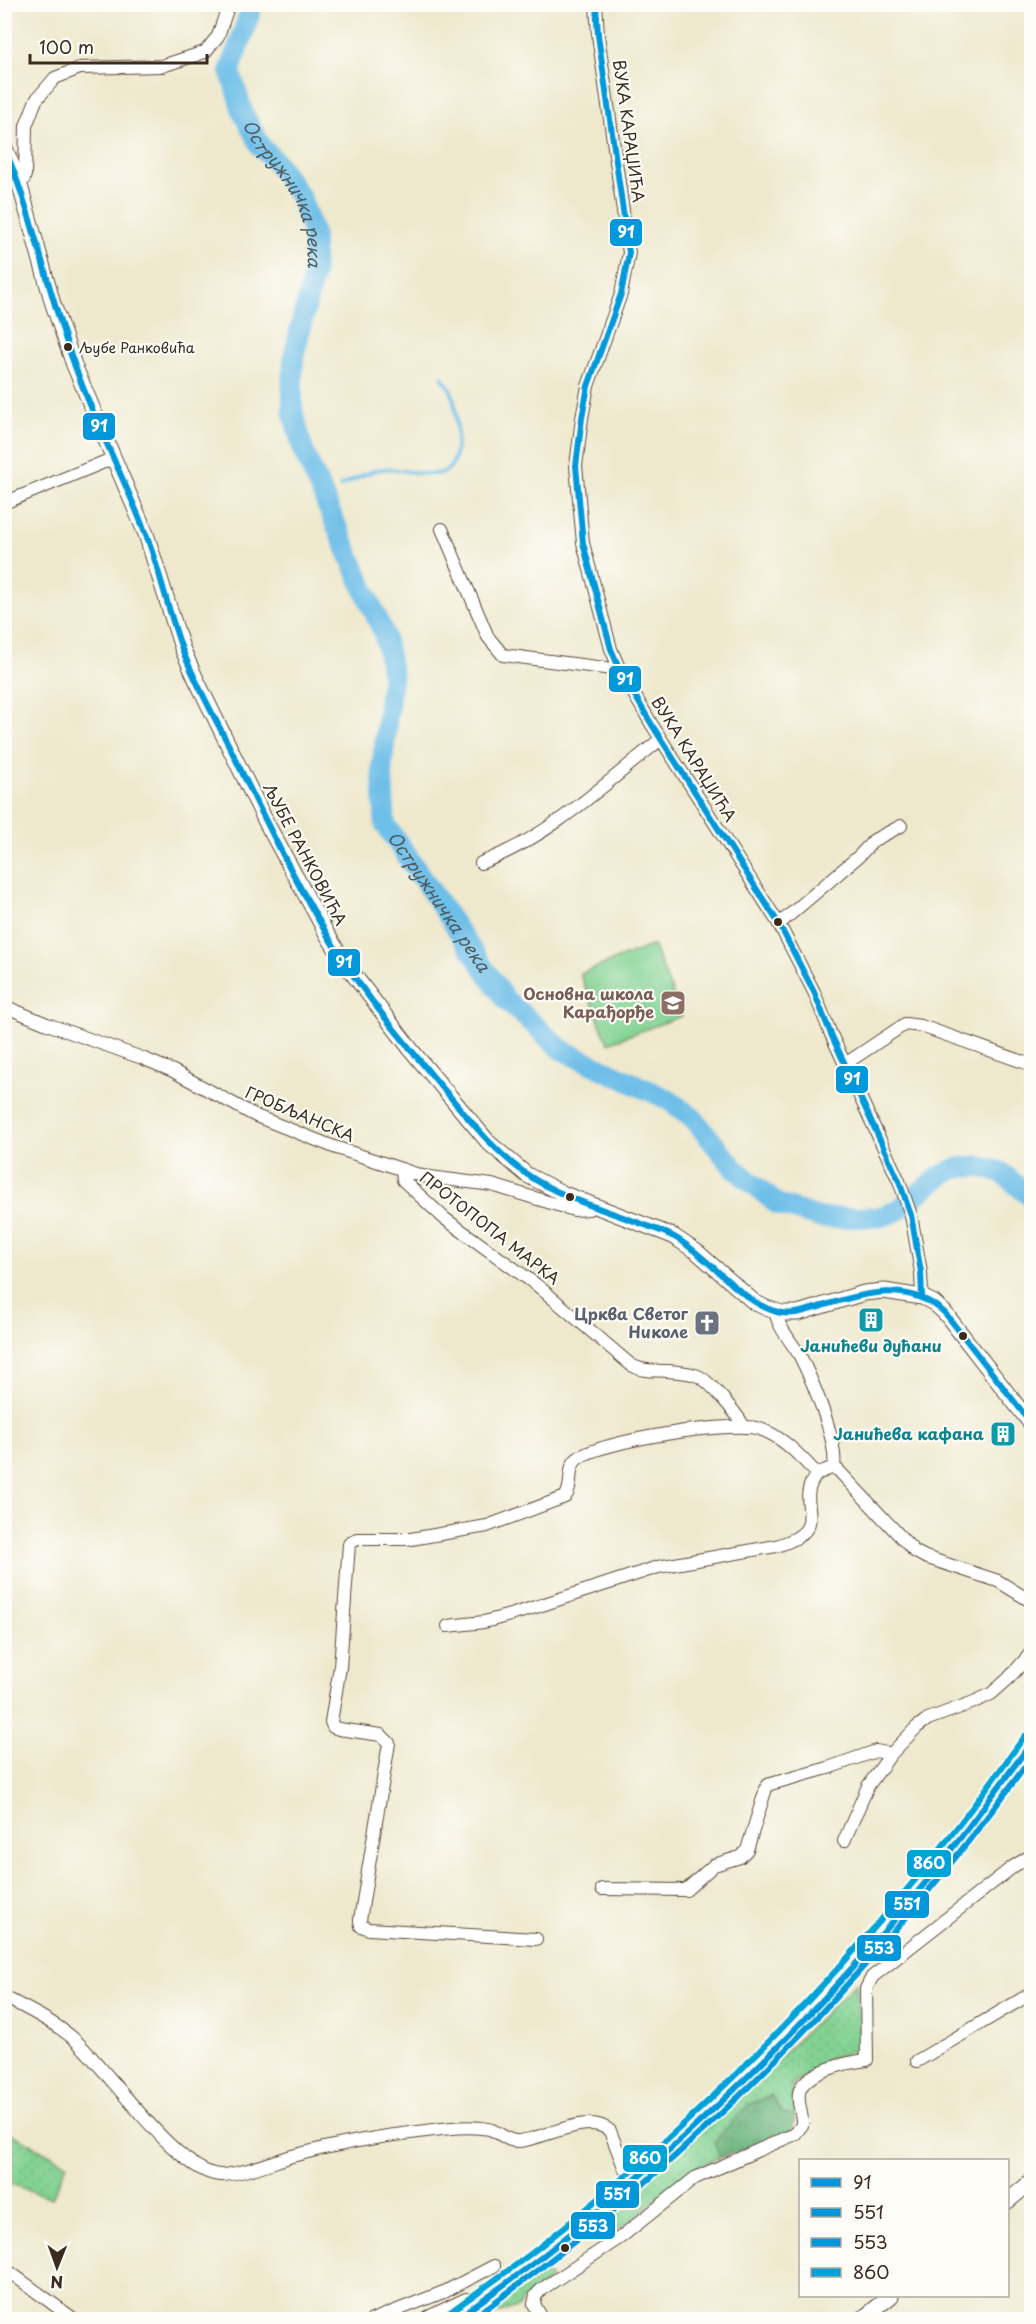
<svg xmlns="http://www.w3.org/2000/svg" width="1036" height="2324" font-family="'Playpen Sans',sans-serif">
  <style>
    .grass { fill: url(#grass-dots); stroke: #5e7e58; stroke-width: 1.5 }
    .forest { fill: url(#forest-crowns); stroke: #526f4d; stroke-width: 1.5 }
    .pitch { fill: #82d292; stroke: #5e7e58; stroke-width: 1.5 }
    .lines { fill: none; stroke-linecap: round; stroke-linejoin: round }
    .stream { stroke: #6dbee8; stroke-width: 4 }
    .river { stroke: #6dbee8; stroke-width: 21 }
    .minor-casing { stroke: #564638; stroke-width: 14 }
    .tertiary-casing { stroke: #564638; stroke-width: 17 }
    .primary-casing { stroke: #564638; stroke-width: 22 }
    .minor { stroke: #fff; stroke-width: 12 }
    .tertiary { stroke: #fff; stroke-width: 15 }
    .primary { stroke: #fff; stroke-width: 20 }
    .bus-1-casing { stroke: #fdfcf7; stroke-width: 10 }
    .bus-2-casing { stroke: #fdfcf7; stroke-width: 10 }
    .bus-3-casing { stroke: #fdfcf7; stroke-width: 10 }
    .bus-4-casing { stroke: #fdfcf7; stroke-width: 10 }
    .bus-1 { stroke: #0098da; stroke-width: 6 }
    .bus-2 { stroke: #0098da; stroke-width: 6 }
    .bus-3 { stroke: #0098da; stroke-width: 6 }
    .bus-4 { stroke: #00a3d7; stroke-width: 6 }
    .bus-dot { fill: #3b2a1e; stroke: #fdfcf7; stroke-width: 2 }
    .labels { text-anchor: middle; stroke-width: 4.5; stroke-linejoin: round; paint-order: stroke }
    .bus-label { font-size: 14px; fill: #3b2a1e; stroke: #fdfcf7; text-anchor: start }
    .street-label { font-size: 16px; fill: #3b2a1e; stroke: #fdfcf7 }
    .education-label { font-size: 16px; font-weight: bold; fill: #785e54; stroke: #fdfcf7; text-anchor: end }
    .worship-label { font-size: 16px; font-weight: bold; fill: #5b616d; stroke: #fdfcf7; text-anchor: end }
    .culture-label { font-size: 16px; font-weight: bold; fill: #0d838f; stroke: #fdfcf7 }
    .water-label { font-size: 18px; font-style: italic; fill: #4c5e65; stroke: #fdfcf7 }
    .line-badge { stroke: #fdfcf7; stroke-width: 2 }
    .badge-label { font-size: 16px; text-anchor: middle; font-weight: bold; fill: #fff }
  </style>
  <defs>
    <pattern id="grass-dots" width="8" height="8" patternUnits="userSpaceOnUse" patternTransform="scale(1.5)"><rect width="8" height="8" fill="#82d292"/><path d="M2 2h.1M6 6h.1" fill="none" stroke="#71b47d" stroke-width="1.8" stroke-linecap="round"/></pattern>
    <pattern id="forest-crowns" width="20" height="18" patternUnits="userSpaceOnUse" patternTransform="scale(1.5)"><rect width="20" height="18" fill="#69b47c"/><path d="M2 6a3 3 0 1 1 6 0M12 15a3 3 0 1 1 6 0" fill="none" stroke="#589365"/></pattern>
  </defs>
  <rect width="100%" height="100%" fill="#fdfcf7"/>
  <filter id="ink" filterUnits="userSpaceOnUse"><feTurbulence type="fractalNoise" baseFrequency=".0167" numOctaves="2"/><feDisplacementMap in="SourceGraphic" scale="12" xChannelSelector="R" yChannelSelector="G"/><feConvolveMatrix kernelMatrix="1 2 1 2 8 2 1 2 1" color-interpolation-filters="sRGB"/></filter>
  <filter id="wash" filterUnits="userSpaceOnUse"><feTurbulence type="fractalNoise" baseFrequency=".008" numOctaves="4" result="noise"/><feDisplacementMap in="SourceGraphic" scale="24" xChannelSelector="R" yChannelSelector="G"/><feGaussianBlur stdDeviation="1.35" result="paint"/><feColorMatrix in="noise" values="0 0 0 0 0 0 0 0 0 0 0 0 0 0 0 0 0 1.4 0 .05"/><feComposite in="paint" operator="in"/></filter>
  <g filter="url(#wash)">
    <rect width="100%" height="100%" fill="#eee8cc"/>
    <path class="grass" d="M856,1983L862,2048L826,2060L822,2066L792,2085L795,2115L792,2132L716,2159L691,2170L658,2199L607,2238H588L635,2190L758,2078Z
      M5,2130L67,2164L52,2198L5,2182Z
      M546,2273L551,2279L522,2300L519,2307C507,2309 480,2319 471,2320Z"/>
    <path class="forest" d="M771,2095L782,2113L795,2115L792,2132L720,2157L714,2142L748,2105Z"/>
    <path class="pitch" d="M653,945L682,1016L608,1043L580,974Z"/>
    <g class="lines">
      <path class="stream" d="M340,486C354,481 368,470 383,469C401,468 429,478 444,472C463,465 457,408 452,393C450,387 445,382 442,377"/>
      <path class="river" id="s1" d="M253,4L230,71L243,113L261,147L276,162L301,198L313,233L314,272L294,355L292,384L293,412L303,450L384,634L392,674L382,767L385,824L505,999L562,1050L667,1099L692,1117L735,1169L777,1204L820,1218L880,1217L897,1211L939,1177L957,1168L977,1166L1001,1172L1032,1198"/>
    </g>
  </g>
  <g filter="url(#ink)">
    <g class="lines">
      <g class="minor-casing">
        <path id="minor" d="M596,4L598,35L629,253L621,294L588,386L582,418L576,466L583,543L611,649L620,670L652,725L779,924L814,992L830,1032L899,1181L911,1215L921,1272L922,1297
          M19,182L24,179L25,175L26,126L36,100L55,78L80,68L162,66L205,52L218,36L229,4
          M4,503L114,458
          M442,529L488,637L503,655L620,670
          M481,863C551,836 603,785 661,739
          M779,924L859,856L874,840L901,826
          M4,1006L47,1024L142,1058L173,1071L256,1116L334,1147L422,1176L492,1185L574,1210L589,1209L592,1204
          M845,1064L905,1024L921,1026L1032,1065
          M402,1170L403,1180L444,1218L538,1286L631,1365C643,1372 655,1370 668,1371C678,1372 691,1372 700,1377C711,1383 739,1416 744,1427
          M776,1311C775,1324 794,1345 800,1356C813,1382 838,1441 834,1468
          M817,1474L831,1468L838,1470L914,1551L925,1557L998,1581L1032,1602
          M448,1626L484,1622L514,1614L658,1567L776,1546C837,1528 791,1504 817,1474
          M844,1841L868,1786L891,1754L917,1727L928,1719L974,1702L991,1694L1008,1679L1032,1652
          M602,1889L686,1890L714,1865L740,1857L747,1850L767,1785L828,1768L876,1751L891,1754
          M536,1939L369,1929L361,1926L360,1920L389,1743L381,1735L339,1729L333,1727L331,1722L340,1667L349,1544L357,1539H411L487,1526L565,1497C574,1486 566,1469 577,1459C598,1441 734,1420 760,1429C782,1436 801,1457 817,1474
          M4,1997C28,2009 54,2022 74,2039C107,2068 180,2177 222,2175C246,2173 269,2163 292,2156C336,2144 381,2136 426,2131C445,2128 470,2125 489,2129C500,2132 507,2142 518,2141C543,2140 588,2111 610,2131L630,2182
          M917,2061L1032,1993
          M4,2268L75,2320
          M372,2320L446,2291L494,2266
          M543,2320L534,2304L536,2295L542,2289L621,2237L695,2178L795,2134L802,2125C803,2114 797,2104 799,2093C802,2072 849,2062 867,2060L866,1989L872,1977L1014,1866L1032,1855"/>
      </g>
      <g class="tertiary-casing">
        <path id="tertiary" d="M4,146L19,182L53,304L74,365L146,534L182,648L195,677L267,824L328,936L347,966L412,1051L489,1143L527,1175L564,1194L673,1236L697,1252L754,1302L766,1308L782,1313H798L864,1293L884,1291L922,1297L934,1303L945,1313L1032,1425
          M1008,2201L1032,2181
          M861,2320L891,2296"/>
      </g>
      <g class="primary-casing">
        <path id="primary" d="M431,2320L467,2303
          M454,2320C483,2299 512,2280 539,2259C727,2112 896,1937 1032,1741"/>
      </g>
      <use href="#minor" class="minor"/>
      <use href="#tertiary" class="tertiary"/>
      <use href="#primary" class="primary"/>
      <g class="bus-1-casing">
        <path id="bus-1" d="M596,4L598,35L629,253L621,294L588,386L582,418L576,466L583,543L611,649L620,670L652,725L779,924L814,992L830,1032L899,1181L911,1215L921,1272L922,1297
          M4,147C33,215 47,288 72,358C92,417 122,473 145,532C160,570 168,611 182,649C197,687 218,723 236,760C269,828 303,898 344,962C373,1005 407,1045 440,1085C467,1116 491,1149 525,1173C560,1198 606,1210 645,1225C655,1229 666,1232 676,1238C710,1257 744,1307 782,1313C796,1315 808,1310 822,1306C863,1293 909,1280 945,1313L1032,1424"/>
      </g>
      <g class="bus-2-casing">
        <path id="bus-2" d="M455,2320C483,2299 512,2280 539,2259C680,2148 812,2022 925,1883C962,1837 997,1789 1032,1742"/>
      </g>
      <g class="bus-3-casing">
        <path id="bus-3" d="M470,2320C689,2165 875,1973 1032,1757"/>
      </g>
      <g class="bus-4-casing">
        <path id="bus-4" d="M449,2313C477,2292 506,2273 533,2252C674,2142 801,2017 915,1880C954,1834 989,1785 1025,1736"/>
      </g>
      <use href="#bus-1" class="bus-1"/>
      <use href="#bus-2" class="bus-2"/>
      <use href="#bus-3" class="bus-3"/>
      <use href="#bus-4" class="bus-4"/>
    </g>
  </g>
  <defs>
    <g id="school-square" transform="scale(1.35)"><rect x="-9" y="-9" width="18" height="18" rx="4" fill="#8d6e63" stroke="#fdfcf7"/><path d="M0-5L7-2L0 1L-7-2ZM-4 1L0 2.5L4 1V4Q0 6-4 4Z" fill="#fff"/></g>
    <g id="building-square" transform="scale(1.35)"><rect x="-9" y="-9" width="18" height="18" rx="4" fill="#0f9aa8" stroke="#fdfcf7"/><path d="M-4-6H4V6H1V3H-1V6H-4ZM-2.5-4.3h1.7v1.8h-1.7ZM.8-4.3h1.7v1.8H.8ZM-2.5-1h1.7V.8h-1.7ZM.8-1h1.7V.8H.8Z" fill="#fff"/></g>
    <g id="church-square" transform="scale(1.35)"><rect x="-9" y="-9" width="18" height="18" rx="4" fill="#6b7280" stroke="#fdfcf7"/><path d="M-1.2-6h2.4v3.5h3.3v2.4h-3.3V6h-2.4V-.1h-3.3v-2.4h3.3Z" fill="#fff"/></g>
  </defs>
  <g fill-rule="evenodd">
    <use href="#school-square" x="673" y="1003"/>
    <use href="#building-square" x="871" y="1320"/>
    <use href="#church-square" x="707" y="1323"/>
    <use href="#building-square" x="1003" y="1434"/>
  </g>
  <g class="bus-dot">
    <circle cx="68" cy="347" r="5"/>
    <circle cx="778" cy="922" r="5"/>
    <circle cx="570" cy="1197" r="5"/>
    <circle cx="963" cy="1336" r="5"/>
    <circle cx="565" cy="2248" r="5"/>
  </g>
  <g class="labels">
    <g class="bus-label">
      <text x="79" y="353">Љубе Ранковића</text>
    </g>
    <g class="street-label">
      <text transform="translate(629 131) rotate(82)" y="6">ВУКА КАРАЏИЋА</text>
      <text transform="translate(694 759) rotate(58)" y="6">ВУКА КАРАЏИЋА</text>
      <text transform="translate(305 854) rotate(62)" y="6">ЉУБЕ РАНКОВИЋА</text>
      <text transform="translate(300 1114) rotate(23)" y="6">ГРОБЉАНСКА</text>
      <text transform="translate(490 1228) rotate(38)" y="6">ПРОТОПОПА МАРКА</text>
    </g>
    <g class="education-label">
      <text x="654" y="1000">Основна школа<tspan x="654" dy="18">Карађорђе</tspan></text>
    </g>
    <g class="worship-label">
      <text x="688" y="1320">Црква Светог<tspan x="688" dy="18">Николе</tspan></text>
    </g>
    <g class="culture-label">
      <text x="871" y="1352">Јанићеви дућани</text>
      <text x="984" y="1440" text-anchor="end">Јанићева кафана</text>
    </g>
    <g class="water-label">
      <text dy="6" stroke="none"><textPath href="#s1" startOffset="207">Остружничка река</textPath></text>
      <text dy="6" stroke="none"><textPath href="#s1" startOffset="963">Остружничка река</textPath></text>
    </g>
  </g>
  <g class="line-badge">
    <rect x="609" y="218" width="34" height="29" rx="6" fill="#0098da"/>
    <rect x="82" y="412" width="34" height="29" rx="6" fill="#0098da"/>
    <rect x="608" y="665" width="34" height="28" rx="6" fill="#0098da"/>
    <rect x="327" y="948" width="34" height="29" rx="6" fill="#0098da"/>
    <rect x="835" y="1065" width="34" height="29" rx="6" fill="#0098da"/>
    <rect x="906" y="1849" width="46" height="29" rx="6" fill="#00a3d7"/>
    <rect x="884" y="1890" width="46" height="29" rx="6" fill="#0098da"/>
    <rect x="856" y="1934" width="46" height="28" rx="6" fill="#0098da"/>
    <rect x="622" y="2144" width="46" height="29" rx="6" fill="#00a3d7"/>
    <rect x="595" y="2180" width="45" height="29" rx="6" fill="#0098da"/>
    <rect x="570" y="2211" width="46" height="29" rx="6" fill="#0098da"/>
  </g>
  <g class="badge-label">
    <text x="626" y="238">91</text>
    <text x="99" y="432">91</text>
    <text x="625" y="685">91</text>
    <text x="344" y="968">91</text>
    <text x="852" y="1085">91</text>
    <text x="929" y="1869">860</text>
    <text x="907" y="1910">551</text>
    <text x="879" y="1954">553</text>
    <text x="645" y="2164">860</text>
    <text x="617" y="2200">551</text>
    <text x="593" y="2232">553</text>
  </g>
  <rect width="1036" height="2324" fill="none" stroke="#fdfcf7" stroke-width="24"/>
  <rect x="799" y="2159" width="210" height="138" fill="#fdfcf7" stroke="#afa8a0" stroke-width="1.5"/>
  <rect x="811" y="2178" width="30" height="9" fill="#0098da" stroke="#afa8a0" stroke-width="1.5"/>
  <text x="853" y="2189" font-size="18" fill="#3b2a1e">91</text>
  <rect x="811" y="2208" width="30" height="9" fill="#0098da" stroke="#afa8a0" stroke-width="1.5"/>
  <text x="853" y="2219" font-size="18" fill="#3b2a1e">551</text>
  <rect x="811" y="2238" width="30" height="9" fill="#0098da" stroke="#afa8a0" stroke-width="1.5"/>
  <text x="853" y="2249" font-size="18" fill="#3b2a1e">553</text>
  <rect x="811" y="2268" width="30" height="9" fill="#00a3d7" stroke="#afa8a0" stroke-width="1.5"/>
  <text x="853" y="2279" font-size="18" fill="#3b2a1e">860</text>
  <g transform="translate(57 2267) rotate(181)" stroke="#fdfcf7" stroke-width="4.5" paint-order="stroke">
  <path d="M0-4.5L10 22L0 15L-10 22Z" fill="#3b2a1e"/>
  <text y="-9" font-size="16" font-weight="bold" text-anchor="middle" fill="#3b2a1e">N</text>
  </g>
  <path d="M30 54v9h177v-9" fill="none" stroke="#3b2a1e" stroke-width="3"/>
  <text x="39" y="54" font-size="18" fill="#3b2a1e" stroke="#fdfcf7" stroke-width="4.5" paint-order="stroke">100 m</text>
</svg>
